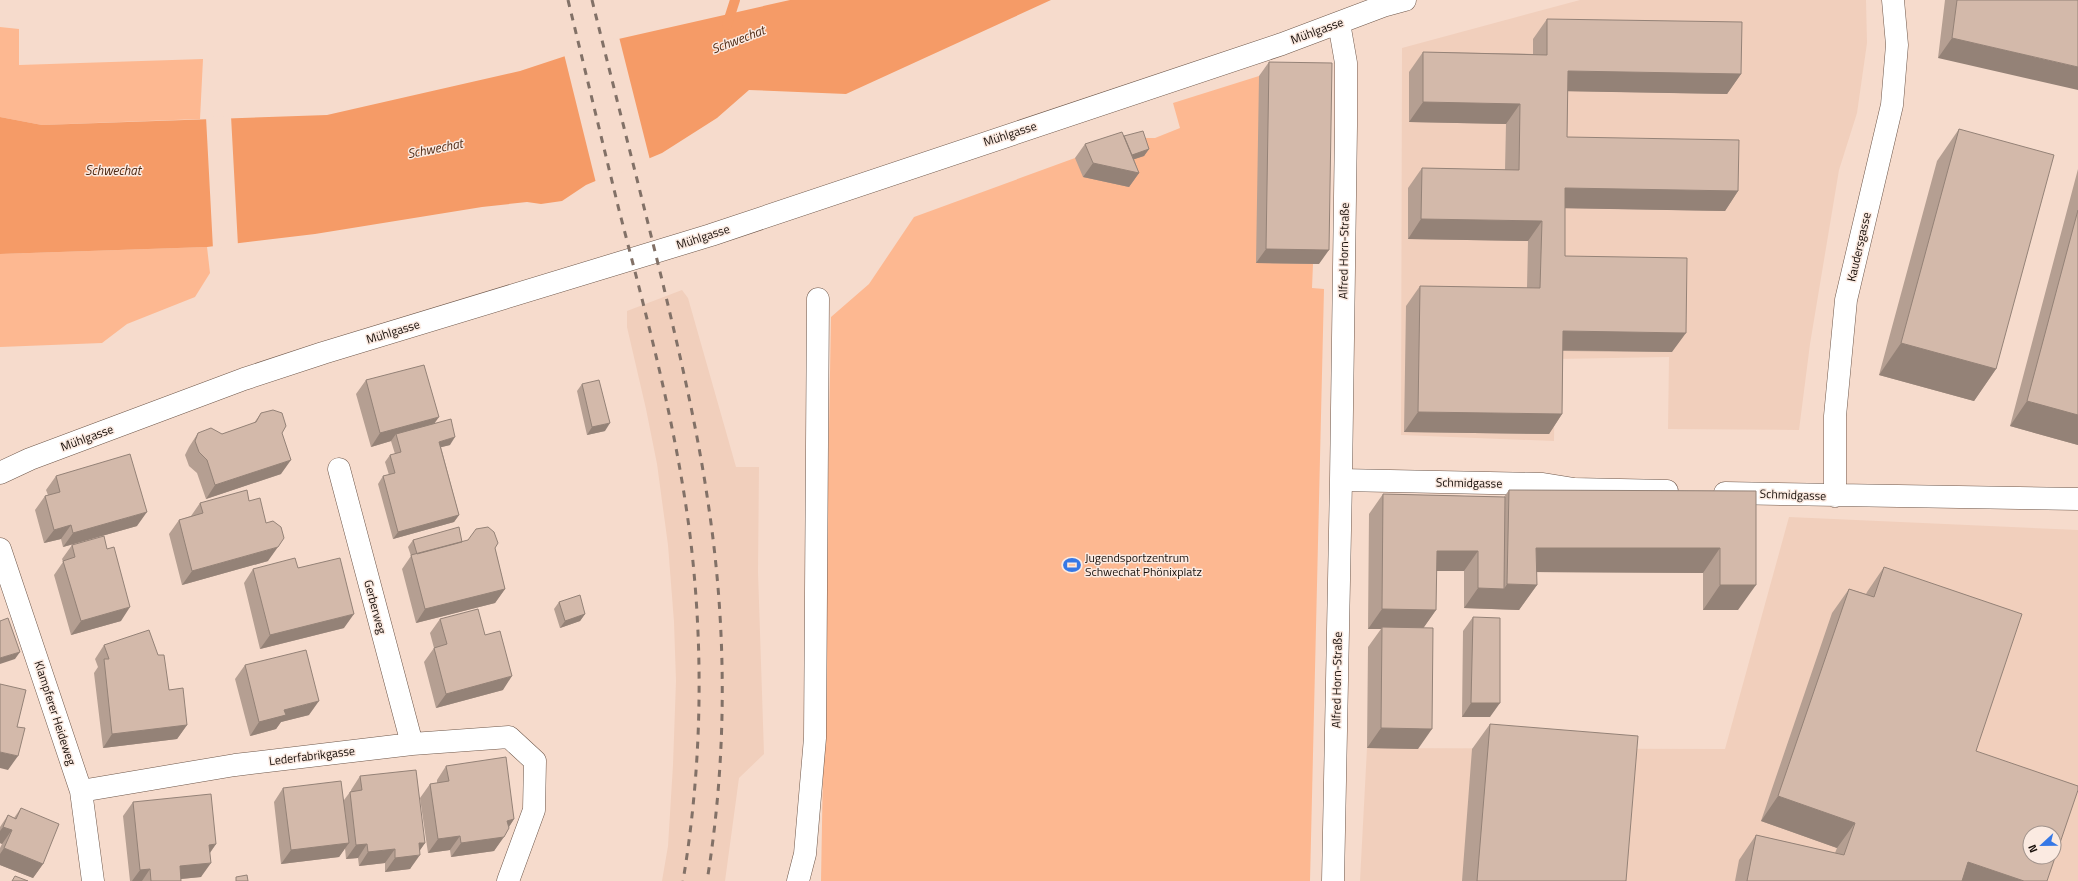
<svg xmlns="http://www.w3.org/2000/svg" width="2078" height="881" font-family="'Titillium Web',sans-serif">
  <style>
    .built { fill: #f1cfbc; fill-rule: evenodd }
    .green { fill: #fdb891 }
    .water { fill: #f59b67 }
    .pier { fill: #f6dbcc }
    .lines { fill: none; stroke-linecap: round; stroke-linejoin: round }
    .stream { stroke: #f59b67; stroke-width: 10 }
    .minor-casing { stroke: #6e574a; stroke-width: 23 }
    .minor { stroke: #fff; stroke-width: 22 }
    .rail { stroke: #827167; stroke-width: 3; stroke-dasharray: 7 7; stroke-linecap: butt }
    .wall { fill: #b59f92 }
    .shaded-wall { fill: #948277 }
    .building { fill: #d3b9aa; stroke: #948277; fill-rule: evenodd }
    .labels { text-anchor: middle; stroke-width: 3; stroke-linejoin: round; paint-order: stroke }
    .street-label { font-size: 12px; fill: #180f0a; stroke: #fbeae1 }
    .poi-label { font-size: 12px; fill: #180f0a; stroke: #fbeae1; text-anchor: start }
    .water-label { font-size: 13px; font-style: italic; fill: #4e2a15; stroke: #fbeae1 }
  </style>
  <rect width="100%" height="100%" fill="#f6dbcc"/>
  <path class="built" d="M1580,0H1866L1867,43L1857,113L1839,170L1810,344L1799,430L1668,429L1669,357L1555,359L1554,441L1401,435L1402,48Z
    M682,290L688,298L736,467H759L758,572L764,754L739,778L725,881H662L668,846L673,765L676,681L674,622L668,545L657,464L646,409L627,327V311Z
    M1789,517L2078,530V881H1360L1367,748L1725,749ZM2030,833H2054V857H2030Z"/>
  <path class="green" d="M0,27L19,29V65L203,59L200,119L42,125L0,117Z
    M1259,76L1322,77L1319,264H1313L1312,288L1324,289L1310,881H821L831,317L869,284L914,217L1075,158L1138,138H1155L1180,128L1173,103Z
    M207,247L210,273L195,297L127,324L102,343L0,347V254Z"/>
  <path class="water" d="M790,0H1051L846,94L749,90L717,118L662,153L586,185L562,201L541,204L527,202L482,207L315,234L207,247L0,254V117L42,125L327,115L520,71L614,40Z"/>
  <path class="pier" d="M619,37L650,160L596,183L564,54Z
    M231,116L238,246L213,249L206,117Z"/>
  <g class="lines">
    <path class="stream" d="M727,25L735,0"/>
    <g class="minor-casing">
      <path id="minor" d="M1339,23L1346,63V126L1341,480
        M339,469L412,744
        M0,473L30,459L244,379L323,353L711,235L1282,44L1383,6L1405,0
        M1725,493L2078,499
        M1835,496V416L1846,300L1892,105L1897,45L1893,0
        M0,549L81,791L93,881
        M81,791L235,765L412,744L509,737L535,761L534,810L508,881
        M798,881L805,854L815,738L818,299
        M1333,881L1341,480L1543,484L1574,489L1667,491"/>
    </g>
    <use href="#minor" class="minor"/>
    <path class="rail" d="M568,0C585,70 602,140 619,210C647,318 676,425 690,535C704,650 702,767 683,881
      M592,0C615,93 639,186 662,280C680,355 698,431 709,509C727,631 727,759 707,881"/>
  </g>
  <path class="wall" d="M1945,0H2078L1938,58Z
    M1547,19L1741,74L1727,94L1568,91L1567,137L1738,191L1725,211L1565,208V256L1672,352L1563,351L1562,414L1549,434L1404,432L1406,306L1420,286L1527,288L1528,241L1408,239V188L1422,168L1505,170L1506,124L1409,122V72L1423,52L1533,54V39Z
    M1269,62L1319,264L1256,263L1259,76Z
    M1959,129L1996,369L1974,401L1879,375L1937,161Z
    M1124,136L1149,149L1144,156L1134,159L1139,173L1129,187L1083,177L1075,158L1085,144Z
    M2078,169V445L2010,426Z
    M366,380L434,424L450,445L441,447L459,515L454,522L393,539L378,484L383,476L389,475L385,462L390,455L395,454L391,441L371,447L356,394Z
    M582,384L605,431L587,435L577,391Z
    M261,413L282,433L281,474L206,499L197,473L189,466L185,455L189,447L198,433L222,434L254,423Z
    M56,476L137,526L63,547L61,539L44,543L35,510L45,496L48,495L46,490Z
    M1509,490L1756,491L1738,610H1703V573L1536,572L1537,585L1519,610L1464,608V571H1436V610L1423,628L1418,749L1367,748L1368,647L1381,629H1368L1369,514L1383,494L1504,497Z
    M249,501L268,561L182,585L169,534L179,520L191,516L200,503Z
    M413,540L462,542L495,548L505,589L495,603L416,623L402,569L411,556L408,547Z
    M72,545L107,549L121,621L71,635L54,575L63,562L62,559Z
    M1884,567L1976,751L2047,881H1735L1739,860L1756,835L1835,853L1837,848L1761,821L1832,613L1849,589L1866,594L1867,592Z
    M253,569L344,628L260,649L244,583Z
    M559,602L585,614L580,621L560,628L554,609Z
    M1473,617L1490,717H1462L1463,631Z
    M440,619L485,635L503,690L436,708L424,662L434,648L430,633Z
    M104,645L169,690L187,725L177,739L103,748L94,673L98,667L95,659Z
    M245,665L309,715L281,722L276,729L250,736L235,679Z
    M1490,724L1626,881H1462L1472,749Z
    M446,766L514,819L494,851L451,857L450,850L428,853L420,798L430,784L437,783V780Z
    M360,776L425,843L419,851L410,869L385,872V863L359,866L358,858L346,859L345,848L339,857L281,864L274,802L283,788L344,800L350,792L351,791V790Z
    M133,802L216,844L210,853L201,877L181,879V881H130L123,816Z
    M21,808L43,864L33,878L0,865V848L2,844L0,843V827L8,815L14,818Z"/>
  <path class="shaded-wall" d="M1952,38L2078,67V90L1938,58Z
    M1568,71L1741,74L1727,94L1554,91Z
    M1423,102L1520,104L1506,124L1409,122Z
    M1149,149L1144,156L1120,164L1125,157Z
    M1093,163L1139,173L1129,187L1083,177Z
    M1565,188L1738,191L1725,211L1552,208Z
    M1421,219L1542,221L1528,241L1408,239Z
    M1266,249L1329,250L1319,264L1256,263Z
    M1563,331L1686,333L1672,352L1549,350Z
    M1901,343L1996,369L1974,401L1879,375Z
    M2027,401L2078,415V445L2010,426Z
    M1418,412L1562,414L1549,434L1404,432Z
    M439,417L429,431L396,434L391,441L371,447L380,433Z
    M610,423L605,431L587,435L592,427Z
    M455,437L450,445L434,449L439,442Z
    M291,460L281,474L206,499L215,485Z
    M147,512L137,526L63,547L73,533Z
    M459,515L454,522L393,539L398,532Z
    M71,525L61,539L44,543L54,530Z
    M278,547L268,561L182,585L192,571Z
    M1536,548H1720L1703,573L1519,572Z
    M1437,551H1478L1464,571H1423Z
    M1507,584L1537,585L1519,610L1464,608L1478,588L1504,589Z
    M1720,585H1756L1738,610H1703Z
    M505,589L495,603L416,623L425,609Z
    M130,607L121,621L71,635L81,621Z
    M1382,609L1436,610L1422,630L1382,627L1381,629H1368Z
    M354,614L344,628L260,649L270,635Z
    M585,614L580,621L560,628L565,621Z
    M20,652L15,659L0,664V658Z
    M512,676L503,690L436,708L446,694Z
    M319,701L309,715L281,722L276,729L250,736L259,722L284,710Z
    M1471,703H1500L1490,717H1462Z
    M187,725L177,739L103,748L112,734Z
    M1381,728L1432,729L1418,749L1367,748Z
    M0,752L18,756L8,770L0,768Z
    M1778,796L1855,823L1837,848L1761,821Z
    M514,819L505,833L507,821Z
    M3,827L12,830L2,844L0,843V831Z
    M460,836L450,850L428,853L438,839Z
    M504,837L494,851L451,857L461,843Z
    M349,843L339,857L281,864L291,850Z
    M419,843H425L416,856L420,855L410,869L385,872L395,858Z
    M216,844L206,858L209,845Z
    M367,844L358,858L346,859L356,845Z
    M4,848L43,864L33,878L0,865V854Z
    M395,849L385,863L359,866L368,852Z
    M1968,862L2024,881H1955Z
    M211,863L201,877L170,880L180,866Z
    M150,869L142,881H132L140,870Z"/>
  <path class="building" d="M1957,0H2078V67L1952,38Z
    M1547,19L1742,22L1741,74L1568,71L1567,137L1739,140L1738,191L1565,188V256L1687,258L1686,333L1563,331L1562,414L1418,412L1420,286L1540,288L1542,221L1421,219L1422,168L1519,170L1520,104L1423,102V52L1547,55Z
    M1269,62L1332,63L1329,250L1266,249Z
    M1959,129L2054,155L1996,369L1901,343Z
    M1143,131L1149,149L1132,155L1124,136Z
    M1122,132L1139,173L1093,163L1085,144Z
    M2078,210V415L2027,401Z
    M424,365L439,417L380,433L366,380Z
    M599,380L610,423L592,427L582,384Z
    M273,410L282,413L286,426L282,433L291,460L215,485L207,460L199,452L195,441L198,433L211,428L222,434L256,422L261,413Z
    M451,419L455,437L439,442L459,515L398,532L383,476L395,473L390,455L401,452L396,434Z
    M130,454L147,512L73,533L71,525L54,530L45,496L60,492L56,476Z
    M247,490L249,501L260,498L266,523L273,521L281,527L284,538L278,547L192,571L179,520L203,513L200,503Z
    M1509,490L1756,491V585H1720V548H1536L1537,585L1507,584Z
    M1383,494L1505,497L1504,589L1478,588V551H1437L1436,610L1382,609Z
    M459,527L462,542L417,554L413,540Z
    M488,527L494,532L498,543L495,548L505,589L425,609L411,555L468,540L476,529Z
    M104,536L107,549L114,547L130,607L81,621L63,561L75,557L72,545Z
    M295,558L298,568L340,558L354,614L270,635L253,569Z
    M1884,567L2022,614L1976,751L2078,786V790L2047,881H2024L1968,862L1962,881H1747L1756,835L1844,855L1855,823L1778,796L1849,589L1874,597ZM2030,833H2054V857H2030Z
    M580,595L585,614L565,621L559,602Z
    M478,609L485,635L500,631L512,676L446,694L434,648L447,644L440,619Z
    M1473,617L1500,618V703H1471Z
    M8,618L20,652L0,658V621Z
    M1382,627L1433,628L1432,729L1381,728Z
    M149,630L158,655H164L169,690L183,688L187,725L112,734L104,659H109L104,645Z
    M306,650L319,701L284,710L286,715L259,722L245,665Z
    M0,684L26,690L17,727L25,728L18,756L0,752Z
    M1490,724L1638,736L1626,881H1477Z
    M506,757L514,819L507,821L509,828L504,837L461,843L460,836L438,839L430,784L449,781L446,766Z
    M416,770L425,843H419L420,855L395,858V849L368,852L367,844L356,845L350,792L362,790L360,776Z
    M341,781L349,843L291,850L283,788Z
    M211,794L216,844L209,845L211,863L180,866L181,881H151L150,869L140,870L133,802Z
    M21,808L59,824L43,864L4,848L12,830L3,827L8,815L16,819Z
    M247,875L248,881H236V877Z
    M15,876L28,881H12Z"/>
  <defs>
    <g id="stadium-bare" transform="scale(1.38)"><path d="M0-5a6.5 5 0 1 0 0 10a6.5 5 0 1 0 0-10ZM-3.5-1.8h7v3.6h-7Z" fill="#3678e6" stroke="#fbeae1" stroke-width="2.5" paint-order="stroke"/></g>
  </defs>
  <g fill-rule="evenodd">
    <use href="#stadium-bare" x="1072" y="565"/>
  </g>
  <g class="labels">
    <g class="street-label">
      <text transform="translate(1317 31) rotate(-20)" y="4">Mühlgasse</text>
      <text transform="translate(1010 134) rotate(-18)" y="4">Mühlgasse</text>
      <text transform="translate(703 237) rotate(-18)" y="4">Mühlgasse</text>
      <text transform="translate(1859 247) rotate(-77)" y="4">Kaudersgasse</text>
      <text transform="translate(1344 251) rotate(-89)" y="4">Alfred Horn-Straße</text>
      <text transform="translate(393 332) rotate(-17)" y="4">Mühlgasse</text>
      <text transform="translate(87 438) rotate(-20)" y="4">Mühlgasse</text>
      <text transform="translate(1469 483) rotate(1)" y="4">Schmidgasse</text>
      <text transform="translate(1793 495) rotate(2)" y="4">Schmidgasse</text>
      <text transform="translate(375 607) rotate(75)" y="4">Gerberweg</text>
      <text transform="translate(1337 680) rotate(-89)" y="4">Alfred Horn-Straße</text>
      <text transform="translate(55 713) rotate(72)" y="4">Klampferer Heideweg</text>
      <text transform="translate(312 756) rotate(-7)" y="4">Lederfabrikgasse</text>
    </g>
    <g class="poi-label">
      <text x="1085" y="562">Jugendsportzentrum<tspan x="1085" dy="14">Schwechat Phönixplatz</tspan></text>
    </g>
    <g class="water-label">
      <text transform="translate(738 39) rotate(-21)" y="5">Schwechat</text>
      <text transform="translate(435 148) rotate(-11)" y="5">Schwechat</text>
      <text x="113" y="175">Schwechat</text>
    </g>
  </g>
  <g transform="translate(2042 845) rotate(248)"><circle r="19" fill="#fbeae1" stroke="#a0928b"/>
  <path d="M0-3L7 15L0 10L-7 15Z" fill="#3678e6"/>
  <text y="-6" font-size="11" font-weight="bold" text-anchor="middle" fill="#180f0a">N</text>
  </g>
</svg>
